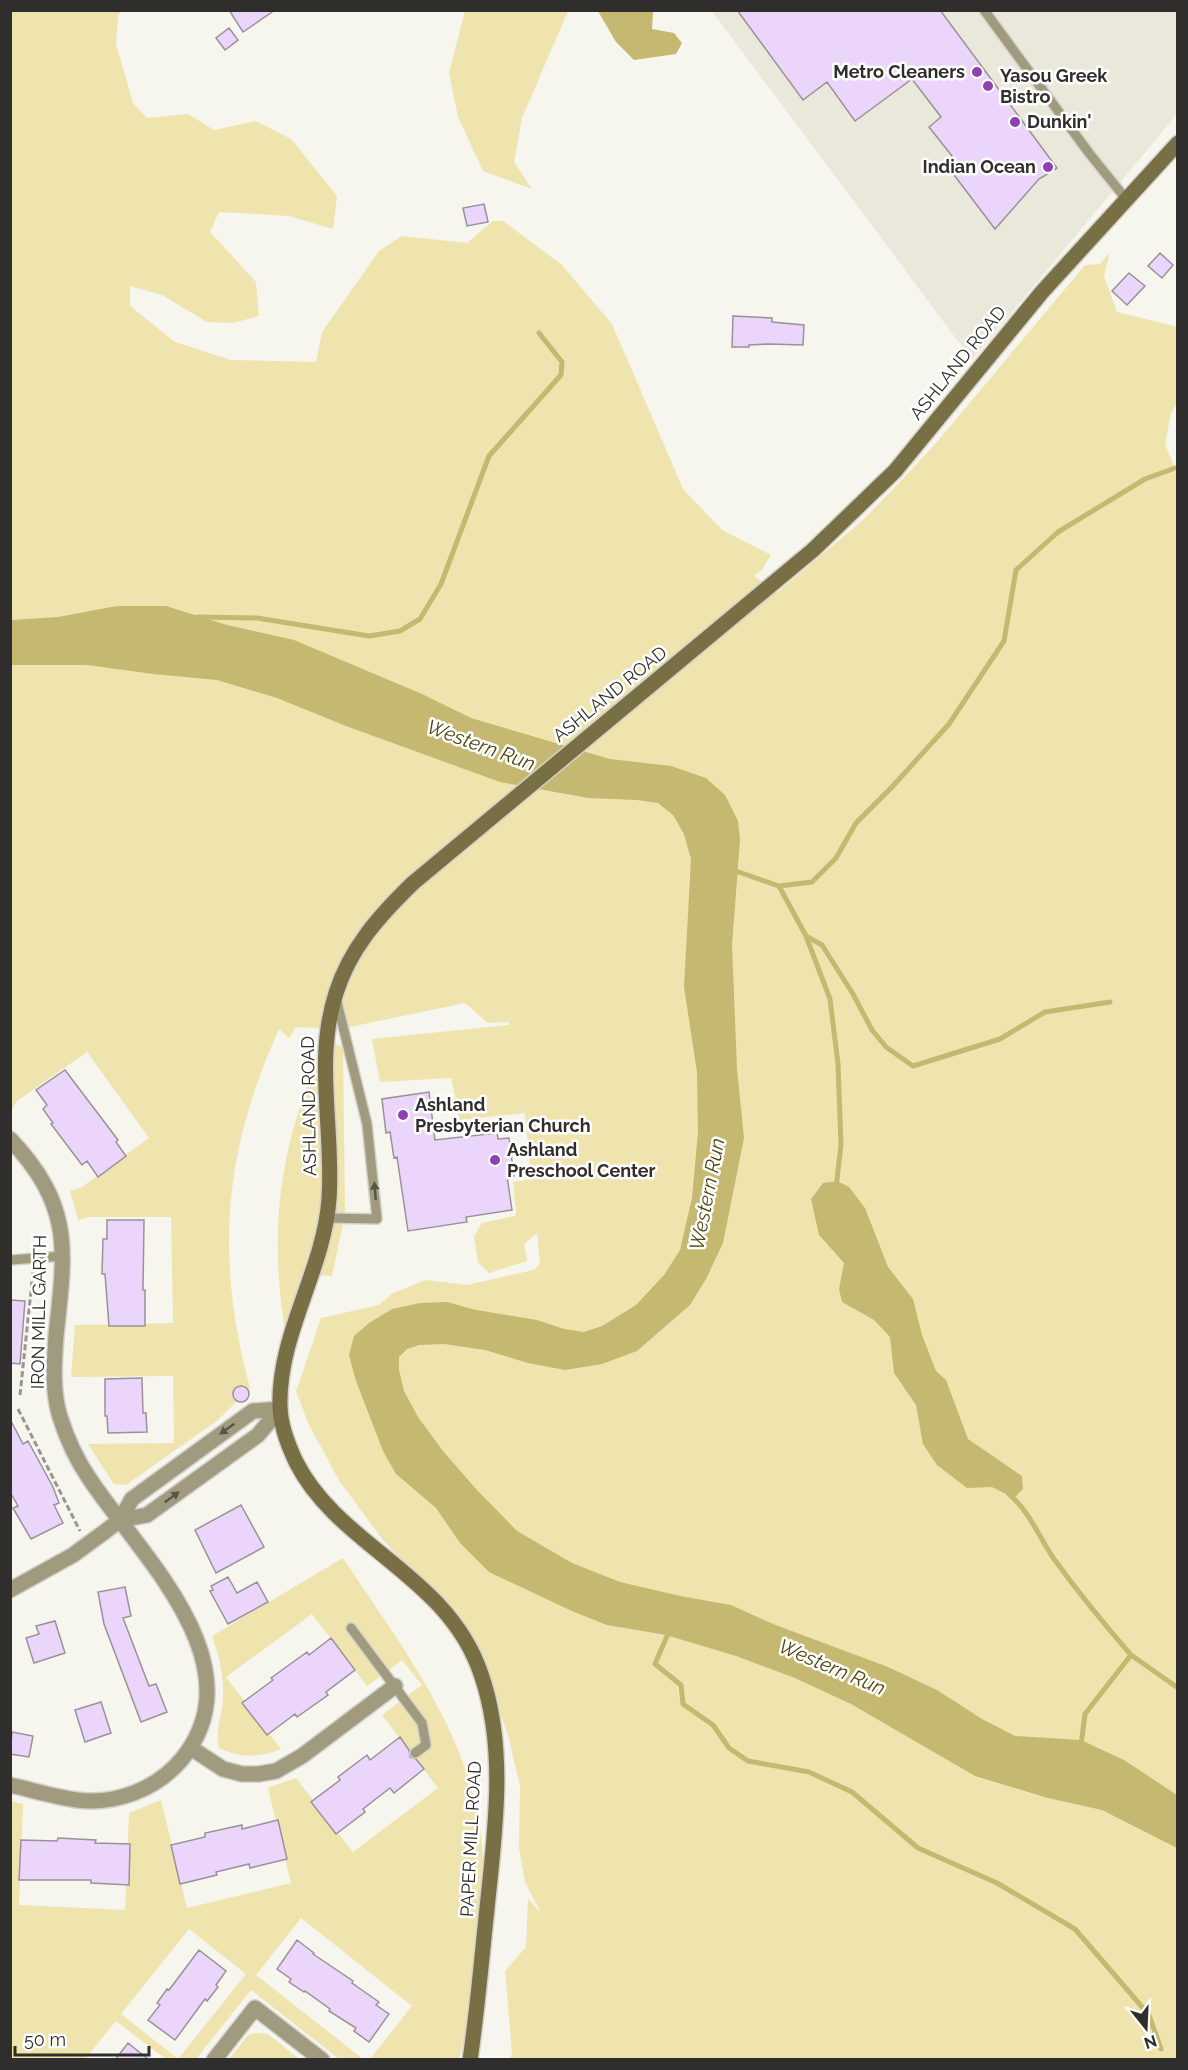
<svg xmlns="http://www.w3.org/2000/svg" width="1188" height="2070" font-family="Raleway,sans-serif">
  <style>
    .built { fill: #eae8da }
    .green { fill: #efe4ad; fill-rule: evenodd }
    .water { fill: #c5b871 }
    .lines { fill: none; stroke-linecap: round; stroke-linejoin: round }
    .stream { stroke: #c5b871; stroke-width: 5 }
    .building { fill: #ecd5fa; stroke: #979399; stroke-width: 1.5 }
    .service-casing { stroke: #d2d1cb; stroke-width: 12 }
    .minor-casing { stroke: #d2d1cb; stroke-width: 18 }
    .secondary-casing { stroke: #d2d1cb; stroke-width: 18 }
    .path { stroke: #979691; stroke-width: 3; stroke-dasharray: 6 3; stroke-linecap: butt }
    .service { stroke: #a09b7e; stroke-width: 9 }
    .minor { stroke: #a09b7e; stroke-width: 15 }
    .secondary { stroke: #787044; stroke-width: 15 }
    .oneway { fill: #575449 }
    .poi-dot { fill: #8d41b3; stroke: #fff; stroke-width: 2 }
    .labels { text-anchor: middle; stroke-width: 5; stroke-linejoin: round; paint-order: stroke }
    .poi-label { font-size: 18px; font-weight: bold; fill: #2f2e2c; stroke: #fff; text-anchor: start }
    .street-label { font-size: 18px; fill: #2f2e2c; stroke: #fff }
    .water-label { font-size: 20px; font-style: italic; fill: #50460f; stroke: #fff }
  </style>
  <rect width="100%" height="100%" fill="#f6f5ee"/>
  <path class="built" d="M712,11H1177V114L972,360Z"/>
  <path class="green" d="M11,11H122L118,15L116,44L133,103L147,118L188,114L214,130L256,121L291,139L337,196L333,229L289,216L219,212L210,232L256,282L259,316L233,323L207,322L162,295L130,286V306L175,342L231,360L316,362L322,332L379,251L402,236L467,243L493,221H503L562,265L612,324L683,489L722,530L771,555L761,571L754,576L778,592L863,520L901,481L937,442L1085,265L1100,264L1110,252L1104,276L1117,312L1178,327L1177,403L1171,413L1165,444L1178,476L1177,2059H510L512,2053L505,1971L526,1947L528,1899L541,1913L525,1882L519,1848L520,1786L508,1735L491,1688L426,1585L383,1540L340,1482L309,1425L296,1392L321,1318L379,1305L393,1293L426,1280L467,1285L529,1271L535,1269L540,1263L537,1233L524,1244L527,1261L489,1273L478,1262L474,1236L482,1223L515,1216L516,1212L513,1182L531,1179L525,1113L460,1120L451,1078L380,1082L372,1039L509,1025V1022L488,1023L465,1003L340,1029L296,1027L289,1038L279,1029C223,1153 215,1257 250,1388L218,1420L126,1485L114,1484L88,1444L174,1443L173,1376L71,1377L75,1325L173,1323L171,1217H90L78,1220L70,1191L82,1187L149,1138L87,1052L17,1101L11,1110L10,1018L13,1007L10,1006Z
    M465,11H568L522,118L514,162L532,189L483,171L458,117L449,73Z
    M327,1041L343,1047L345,1214L332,1276L308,1275L287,1341C267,1233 279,1140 327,1041Z
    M343,1558C404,1651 480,1745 483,1862L466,2030L459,2059H370L412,2006L301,1918L256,1975L363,2059H339L251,1990L196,2059H166L116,2021L85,2059L11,2060V1801L23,1804L19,1905L125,1910L129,1813L161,1800L187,1908L291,1883L268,1788L296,1778L353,1852L438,1788L382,1715L422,1685L402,1660L367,1686L312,1614L226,1677L281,1749C259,1758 241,1758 219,1748C214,1731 223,1714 223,1697C224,1676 219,1656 212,1636ZM189,1929L246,1974L178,2059L121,2014Z
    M257,2033L268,2034L299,2059H229L248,2035Z"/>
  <path class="water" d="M598,11H653L652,29L674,33L682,43L676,54L634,60L616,42Z
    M117,606H166L227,625L294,640L422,694L471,718L610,759L671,766L706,778L725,795L738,821L740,840L732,945L737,1069L744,1138L723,1243L706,1279L690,1305L637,1351L602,1364L565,1370L528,1363L485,1350L444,1344L419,1345L407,1349L399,1357V1370L404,1391L418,1417L443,1451L476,1489L517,1531L572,1563L620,1582L680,1596L731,1605L773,1624L888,1667L937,1690L982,1719L1015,1736L1081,1740L1124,1760L1177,1795V1848L1102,1810L1048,1798L975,1776L851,1704L795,1678L736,1656L666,1635L607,1625L574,1612L489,1572L460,1543L436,1508L396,1474L383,1451L356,1381L349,1355L354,1336L369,1323L392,1309L420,1303L447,1302L476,1310L537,1320L564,1329L584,1332L602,1326L636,1305L664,1275L680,1250L692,1198L698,1132L697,1072L684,987L691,859L684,834L673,815L658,803L637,800L588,798L500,782L346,726L277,698L217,680L153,674L87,665H11V620L58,617Z
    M837,1181L849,1187L865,1208L888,1267L913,1299L922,1335L936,1371L946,1380L968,1439L1022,1476L1023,1489L1014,1498L992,1487L967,1488L937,1465L923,1444L916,1405L894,1373L890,1337L874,1320L842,1302L839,1289L844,1263L819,1235L811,1199L823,1183Z"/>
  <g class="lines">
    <path class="stream" d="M198,617L257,618L369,636L400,631L420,619L441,584L489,456L561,375L562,362L539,333
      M733,870L779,886L806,936L830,999L838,1064L841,1145L836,1188
      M779,886L812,882L836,858L856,823L892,787L949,724L1004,641L1016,570L1058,532L1145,479L1178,467
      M806,936L822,945L853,994L872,1030L886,1047L913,1066L1000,1039L1045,1012L1110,1002
      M1009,1494C1030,1512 1039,1537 1054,1559C1078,1592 1104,1624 1131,1655
      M670,1629L655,1664L681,1685L683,1704L713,1725L729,1748L748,1761L809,1772L852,1792L918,1848L997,1883L1075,1929L1149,2015L1161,2049
      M1081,1745L1085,1714L1131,1655L1178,1688"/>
  </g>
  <path class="building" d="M229,10H275L243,32Z
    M737,10H940L1057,168L1039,179L995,229L945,163L952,156L929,127L941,117L912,79L855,121L827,82L803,100Z
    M229,28L238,40L225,50L216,38Z
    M484,204L488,222L467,226L463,208Z
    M1160,253L1173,265L1162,278L1148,266Z
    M1129,273L1145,286L1127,305L1112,291Z
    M733,316L772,318V322L804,325L803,345L769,344L749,345V347H732Z
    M65,1070L118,1140L116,1142L126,1156L98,1177L87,1161L82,1165L51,1124L53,1123L43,1109L47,1105L36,1090Z
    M429,1092L435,1140L497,1133L498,1139L509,1138L514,1176H507L512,1210L466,1217L467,1222L408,1231L397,1157L394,1158L390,1132L386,1133L382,1099Z
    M107,1220H144L143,1290H145V1326H109L105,1274H102L103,1239H107Z
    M10,1300L25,1301L20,1364L10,1363Z
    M142,1378L143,1413H146L147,1432L108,1433L107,1416H105V1379Z
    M233 1394a8 8 0 1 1 16 0a8 8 0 1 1-16 0Z
    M10,1419L23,1444L28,1441L53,1487L59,1503L54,1505L63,1523L31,1539L13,1508L18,1506L10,1492Z
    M241,1505L264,1547L216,1573L195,1530Z
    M228,1577L237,1593L257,1582L268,1602L228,1624L210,1591L213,1590L211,1586Z
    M125,1587L131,1616L123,1618L149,1686L156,1684L167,1712L141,1722L104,1624L98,1592Z
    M55,1621L65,1653L34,1663L26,1638L39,1634L36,1626Z
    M331,1638L355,1670L326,1692L328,1695L297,1717L295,1714L267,1735L242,1703L273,1680L271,1678L307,1652L309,1655Z
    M101,1702L111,1733L85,1742L75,1710Z
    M12,1732L33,1736L29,1757L10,1754Z
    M400,1737L409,1750L410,1757L416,1759L424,1769L394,1793L390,1788L363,1809L365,1812L336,1834L311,1802L340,1780L338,1777L367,1755L370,1760Z
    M278,1820L287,1859L250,1868L249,1864L216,1872L217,1875L180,1884L171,1845L205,1837V1833L242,1825V1829Z
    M58,1838L96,1840L95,1843L130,1844L129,1885L91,1883V1880H19L21,1840L57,1841Z
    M297,1940L314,1953L313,1954L353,1981L352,1983L379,2002L376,2005L389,2014L369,2042L354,2031L356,2028L329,2011L330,2009L305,1991L304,1992L289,1982L291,1979L277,1969Z
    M199,1950L226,1971L216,1985L218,1987L207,2001L205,1999L175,2040L148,2020L160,2005L157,2003L167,1989L169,1990Z
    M128,2043L149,2060H115Z"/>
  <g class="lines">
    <g class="service-casing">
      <path id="service" d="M984,10L1089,153L1126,199
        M327,1218L377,1219L367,1124L336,998
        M10,1260L63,1256
        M351,1628L422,1723L426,1745L415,1753"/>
    </g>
    <g class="minor-casing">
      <path id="minor" d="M10,1139C74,1207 65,1251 56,1336C54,1363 52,1391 60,1417C67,1439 76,1459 89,1478C139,1554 259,1664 182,1759C157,1789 116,1805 77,1800C55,1797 32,1790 10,1785
        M120,1520L147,1515L258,1435L280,1409
        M10,1590L73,1555L103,1533L120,1520L132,1499L253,1411L280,1409
        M191,1748L223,1769L242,1774H259L276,1771L302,1756L395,1686
        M214,2060L255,2008L322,2060"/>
    </g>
    <g class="secondary-casing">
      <path id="secondary" d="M470,2060C477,2013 481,1965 486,1918C494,1838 508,1751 481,1674C448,1575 339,1547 296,1462C288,1445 280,1425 280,1406C278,1334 324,1270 329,1199C334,1130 314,1061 336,993C350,948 380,915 413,883L813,550L895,471L1042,292L1178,143"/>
    </g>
    <path class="path" d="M20,1395L33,1272
      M18,1409L80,1531"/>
    <use href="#service" class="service"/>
    <use href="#minor" class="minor"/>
    <use href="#secondary" class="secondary"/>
  </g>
  <defs><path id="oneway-solid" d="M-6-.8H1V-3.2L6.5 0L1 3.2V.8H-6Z" transform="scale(1.5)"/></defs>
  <g class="oneway">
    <use href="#oneway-solid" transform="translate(375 1191) rotate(-95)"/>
    <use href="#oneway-solid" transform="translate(227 1429) rotate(144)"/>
    <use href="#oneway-solid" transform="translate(172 1497) rotate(-36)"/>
  </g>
  <g class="poi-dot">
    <circle cx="977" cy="72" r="6"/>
    <circle cx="988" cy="86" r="6"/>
    <circle cx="1015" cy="122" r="6"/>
    <circle cx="1048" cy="167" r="6"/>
    <circle cx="403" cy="1115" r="6"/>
    <circle cx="495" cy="1160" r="6"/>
  </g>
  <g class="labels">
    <g class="poi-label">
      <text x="965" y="78" text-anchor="end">Metro Cleaners</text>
      <text x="1000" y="82">Yasou Greek<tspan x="1000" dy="21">Bistro</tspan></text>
      <text x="1027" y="128">Dunkin'</text>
      <text x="1036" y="173" text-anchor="end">Indian Ocean</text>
      <text x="415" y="1111">Ashland<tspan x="415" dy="21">Presbyterian Church</tspan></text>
      <text x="507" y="1156">Ashland<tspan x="507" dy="21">Preschool Center</tspan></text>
    </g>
    <g class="street-label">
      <text transform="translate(958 363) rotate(-51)" y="6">ASHLAND ROAD</text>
      <text transform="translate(610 694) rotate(-39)" y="6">ASHLAND ROAD</text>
      <text transform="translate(309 1106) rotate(-91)" y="6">ASHLAND ROAD</text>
      <text transform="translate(39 1312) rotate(-89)" y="6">IRON MILL GARTH</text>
      <text transform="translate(471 1839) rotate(-87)" y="6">PAPER MILL ROAD</text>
    </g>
    <g class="water-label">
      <text transform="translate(481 745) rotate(20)" y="7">Western Run</text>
      <text transform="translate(707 1194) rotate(-79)" y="7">Western Run</text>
      <text transform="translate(832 1667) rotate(23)" y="7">Western Run</text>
    </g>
  </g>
  <rect width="1188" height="2070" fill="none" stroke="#2f2e2c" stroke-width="24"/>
  <g transform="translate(1146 2028) rotate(162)" stroke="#ffffff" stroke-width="4.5" paint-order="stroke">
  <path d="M0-4.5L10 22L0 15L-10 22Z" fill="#2f2e2c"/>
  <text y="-9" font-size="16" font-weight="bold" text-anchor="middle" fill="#2f2e2c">N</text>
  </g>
  <path d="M15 2046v9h134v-9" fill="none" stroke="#2f2e2c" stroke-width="3"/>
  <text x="24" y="2046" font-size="18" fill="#2f2e2c" stroke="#ffffff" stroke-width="4.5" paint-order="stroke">50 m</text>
</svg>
